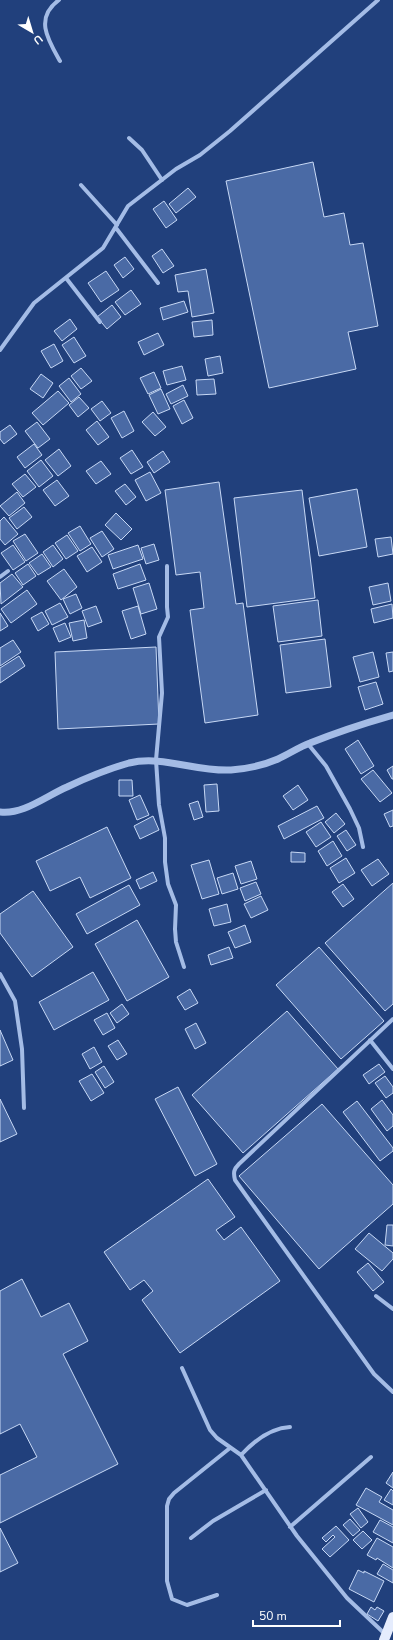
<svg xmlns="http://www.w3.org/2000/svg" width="393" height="1640" font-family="'Nunito Sans',sans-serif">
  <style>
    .building { fill: #4a6aa5; stroke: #c7d8f5 }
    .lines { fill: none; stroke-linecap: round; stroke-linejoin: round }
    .minor { stroke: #a4bce6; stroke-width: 4 }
    .tertiary { stroke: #a4bce6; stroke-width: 7 }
    .primary { stroke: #e5ecfd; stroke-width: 10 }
  </style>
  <rect width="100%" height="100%" fill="#21407c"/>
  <path class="building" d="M313,162L324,217L344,213L350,245L363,243L378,326L348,332L356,369L269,388L226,181Z
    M188,188L196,197L176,213L169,204Z
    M164,201L177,220L166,228L153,209Z
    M162,249L174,266L163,273L152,256Z
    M125,257L134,269L123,278L114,265Z
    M206,269L214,313L192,317L188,291L178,292L175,275Z
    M106,271L119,290L101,302L88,283Z
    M131,290L141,304L125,315L115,302Z
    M184,301L188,312L163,320L160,308Z
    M112,305L121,317L107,329L97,317Z
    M70,319L77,329L62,341L54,331Z
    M212,320L213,335L194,337L192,322Z
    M158,333L164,345L144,355L138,342Z
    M74,337L86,356L74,363L62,345Z
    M54,344L63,361L51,368L41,351Z
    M220,356L223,373L208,376L205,359Z
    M182,366L186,380L167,385L163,371Z
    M81,368L92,381L81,389L71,376Z
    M154,372L161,388L148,394L140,378Z
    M41,374L53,383L43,398L30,389Z
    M69,378L81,394L71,402L59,386Z
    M214,379L216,394L197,395L196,380Z
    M183,385L188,396L171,404L166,394Z
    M161,389L170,409L158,414L149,395Z
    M58,391L69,403L43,425L32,413Z
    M79,397L89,408L78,417L69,405Z
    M184,400L193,418L182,424L173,406Z
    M102,401L111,413L100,421L91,409Z
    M124,411L134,431L122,438L111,418Z
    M153,412L166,427L155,436L142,422Z
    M97,421L109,437L98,445L86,430Z
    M37,422L50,439L38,448L25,431Z
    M10,425L17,434L4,444L0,439V432Z
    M34,444L42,455L25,468L17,457Z
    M59,449L71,466L58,476L45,460Z
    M132,450L143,467L131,474L120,458Z
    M163,451L170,462L154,473L147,462Z
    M41,460L53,476L39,487L27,471Z
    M101,461L111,474L96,484L86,471Z
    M150,472L161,493L146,501L135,480Z
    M25,474L36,487L23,497L12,484Z
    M57,480L69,496L55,506L43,490Z
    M219,482L236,604L243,603L258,715L205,723L190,610L204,608L200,572L176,575L165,490Z
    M125,484L136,497L126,505L115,491Z
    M357,489L367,547L319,556L309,498Z
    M302,490L315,598L247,607L234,498Z
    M17,492L25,503L9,516L0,506Z
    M24,507L32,517L17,529L9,518Z
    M116,513L132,529L121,540L105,525Z
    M4,517L18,534L5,545L0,539V521Z
    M80,526L91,544L80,551L68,533Z
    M102,531L114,549L102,557L90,538Z
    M25,534L38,553L26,561L13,541Z
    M67,535L78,551L66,559L55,543Z
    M391,537L393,554L378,557L375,539Z
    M154,544L159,560L146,564L141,548Z
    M13,545L25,562L13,570L1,553Z
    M53,545L63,559L53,567L43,552Z
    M138,545L143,559L113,569L108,555Z
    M92,547L102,562L87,572L77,556Z
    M42,554L51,567L38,575L29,563Z
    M28,564L36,576L23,585L15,573Z
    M140,564L146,580L118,589L113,574Z
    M64,569L77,587L61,600L47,581Z
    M12,574L23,587L1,604L0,583Z
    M149,583L157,609L141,614L133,588Z
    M388,583L391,601L373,605L369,587Z
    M27,590L37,604L11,623L1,609Z
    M76,594L82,608L70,614L63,599Z
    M318,600L322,636L278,642L273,606Z
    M60,603L68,617L52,625L45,611Z
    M392,604L393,618L374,623L371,609Z
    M96,606L102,622L88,627L82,611Z
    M138,606L146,634L131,639L122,611Z
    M42,612L49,624L38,631L31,618Z
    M0,613L8,626L0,631Z
    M84,620L87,638L73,641L69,623Z
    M65,623L71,637L59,642L53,628Z
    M325,639L331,687L286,693L280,645Z
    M13,640L21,652L0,666V648Z
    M156,647L159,724L58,729L55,652Z
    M373,652L379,677L360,682L353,657Z
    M393,652V671L389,672L386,653Z
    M19,656L25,666L0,683V668Z
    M376,682L383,704L365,710L358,687Z
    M358,740L374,766L361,774L345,749Z
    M393,766V779H392L387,770Z
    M373,770L392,793L380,802L361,779Z
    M119,780H132L133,796H119Z
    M217,784L219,811L206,812L204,785Z
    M298,785L308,800L293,810L283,796Z
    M140,795L149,815L137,820L129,800Z
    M198,801L203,817L194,820L189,804Z
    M317,806L324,818L284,839L278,826Z
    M393,810V826L390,827L384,814Z
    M336,813L345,824L334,833L325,822Z
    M153,816L159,830L140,839L134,826Z
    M321,822L331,837L316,847L306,832Z
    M107,827L131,878L90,898L80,877L50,891L36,861Z
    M346,830L356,845L347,851L337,836Z
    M333,841L342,856L327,866L318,851Z
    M291,852L305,853V862H291Z
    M346,858L355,873L339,883L330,868Z
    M378,859L389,874L372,886L361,870Z
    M209,860L219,894L202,899L191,865Z
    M251,861L257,879L241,884L235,866Z
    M153,872L157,881L140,889L136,880Z
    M233,873L238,889L222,894L217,878Z
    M256,882L261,894L245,901L240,888Z
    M393,883V1004L385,1011L325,943Z
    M343,884L354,899L343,907L332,892Z
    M129,885L140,905L87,934L76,914Z
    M33,891L73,947L32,977L0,933V914Z
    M261,896L268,910L251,918L244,904Z
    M227,904L231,922L214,926L209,909Z
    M137,920L169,977L127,1001L95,944Z
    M245,925L251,942L235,948L228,932Z
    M229,947L233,958L211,965L208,955Z
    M319,947L384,1021L341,1059L276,985Z
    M93,972L109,1000L54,1030L39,1002Z
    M190,989L198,1003L185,1010L177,997Z
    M122,1004L129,1014L117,1023L110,1013Z
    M287,1011L338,1069L243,1153L192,1095Z
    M107,1013L115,1028L103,1035L94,1020Z
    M196,1023L206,1043L195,1049L185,1029Z
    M0,1030L13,1060L0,1066Z
    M118,1040L127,1054L117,1060L108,1046Z
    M94,1047L102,1062L90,1069L82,1054Z
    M379,1064L385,1072L369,1084L363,1075Z
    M104,1066L114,1082L105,1088L95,1072Z
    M92,1074L104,1093L91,1101L79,1081Z
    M385,1076L393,1087V1093L386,1098L375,1083Z
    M178,1087L217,1164L195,1176L155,1099Z
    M0,1099L17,1134L0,1142Z
    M382,1100L393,1115V1126L387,1131L371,1109Z
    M357,1101L393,1148V1151L380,1161L343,1112Z
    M322,1104L393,1185V1204L319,1269L239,1176Z
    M208,1179L235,1217L216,1230L224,1240L241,1227L280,1281L180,1353L142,1300L153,1291L144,1280L130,1290L104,1252Z
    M387,1225H393V1246L385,1245Z
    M369,1233L393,1253V1259L382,1271L355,1249Z
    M368,1263L384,1282L373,1291L357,1272Z
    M22,1279L41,1317L69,1303L88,1341L63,1354L118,1464L0,1523V1475L37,1457L20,1424L0,1434V1291Z
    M393,1472V1488L386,1483Z
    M366,1488L382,1497L379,1502L393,1510V1525L356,1505Z
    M391,1489L393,1491V1505L384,1500Z
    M358,1508L368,1522L361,1528L350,1514Z
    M350,1519L360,1530L353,1536L343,1525Z
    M380,1520L393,1527V1543L373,1532Z
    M336,1526L349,1540L330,1557L322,1549L335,1537L333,1535L326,1542L322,1538Z
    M0,1528L18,1563L0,1572Z
    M363,1531L372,1540L362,1549L353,1540Z
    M377,1538L393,1547V1568L377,1558L376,1560L367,1555Z
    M383,1564L393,1570V1583L377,1574Z
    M358,1570L364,1573V1571L384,1581L374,1602L349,1589Z
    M371,1607L375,1610L377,1607L384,1611L378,1621L367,1614Z"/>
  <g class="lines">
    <path class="minor" d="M59,0C34,18 48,40 60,61
      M129,138L142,150L162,180
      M81,185L117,225
      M116,228L158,283
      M66,278L100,322
      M0,350L34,303L103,248L128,206L176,169L200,155L230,131L378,0
      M167,566V607L168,617L159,637L162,693L156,760L159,805L165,838V862L168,884L176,905L175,929L176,942L184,967
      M0,577L8,571
      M308,744L326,766L350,809L359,828L363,847
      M0,974L15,1001L22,1049L24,1108
      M393,1019L239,1164C234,1169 233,1172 235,1180L374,1374L393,1392
      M370,1040L393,1069
      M376,1296L393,1309
      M182,1368L210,1430L217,1438L241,1455L297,1536L347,1598L385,1634
      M241,1455C254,1441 271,1428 290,1427
      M290,1527L371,1457
      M191,1538L213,1521L266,1490
      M217,1595L187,1605L172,1599L167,1581V1506L169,1499L174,1493L230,1448"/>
    <path class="tertiary" d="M0,812C23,815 46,796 67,787C86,778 108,769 129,763C163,755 196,772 231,770C245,769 264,765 278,759C289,754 299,747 310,743C337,732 365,723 393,715"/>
    <path class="primary" d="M384,1640L393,1617"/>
  </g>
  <g transform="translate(32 32) rotate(142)" stroke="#21407c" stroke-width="3" paint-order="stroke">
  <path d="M0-3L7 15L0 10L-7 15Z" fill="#ffffff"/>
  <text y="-6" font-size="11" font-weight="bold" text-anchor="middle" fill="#ffffff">U</text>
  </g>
  <path d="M253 1620v6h87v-6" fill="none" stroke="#ffffff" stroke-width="2"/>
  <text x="259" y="1620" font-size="12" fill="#ffffff" stroke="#21407c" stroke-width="3" paint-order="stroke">50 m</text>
</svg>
